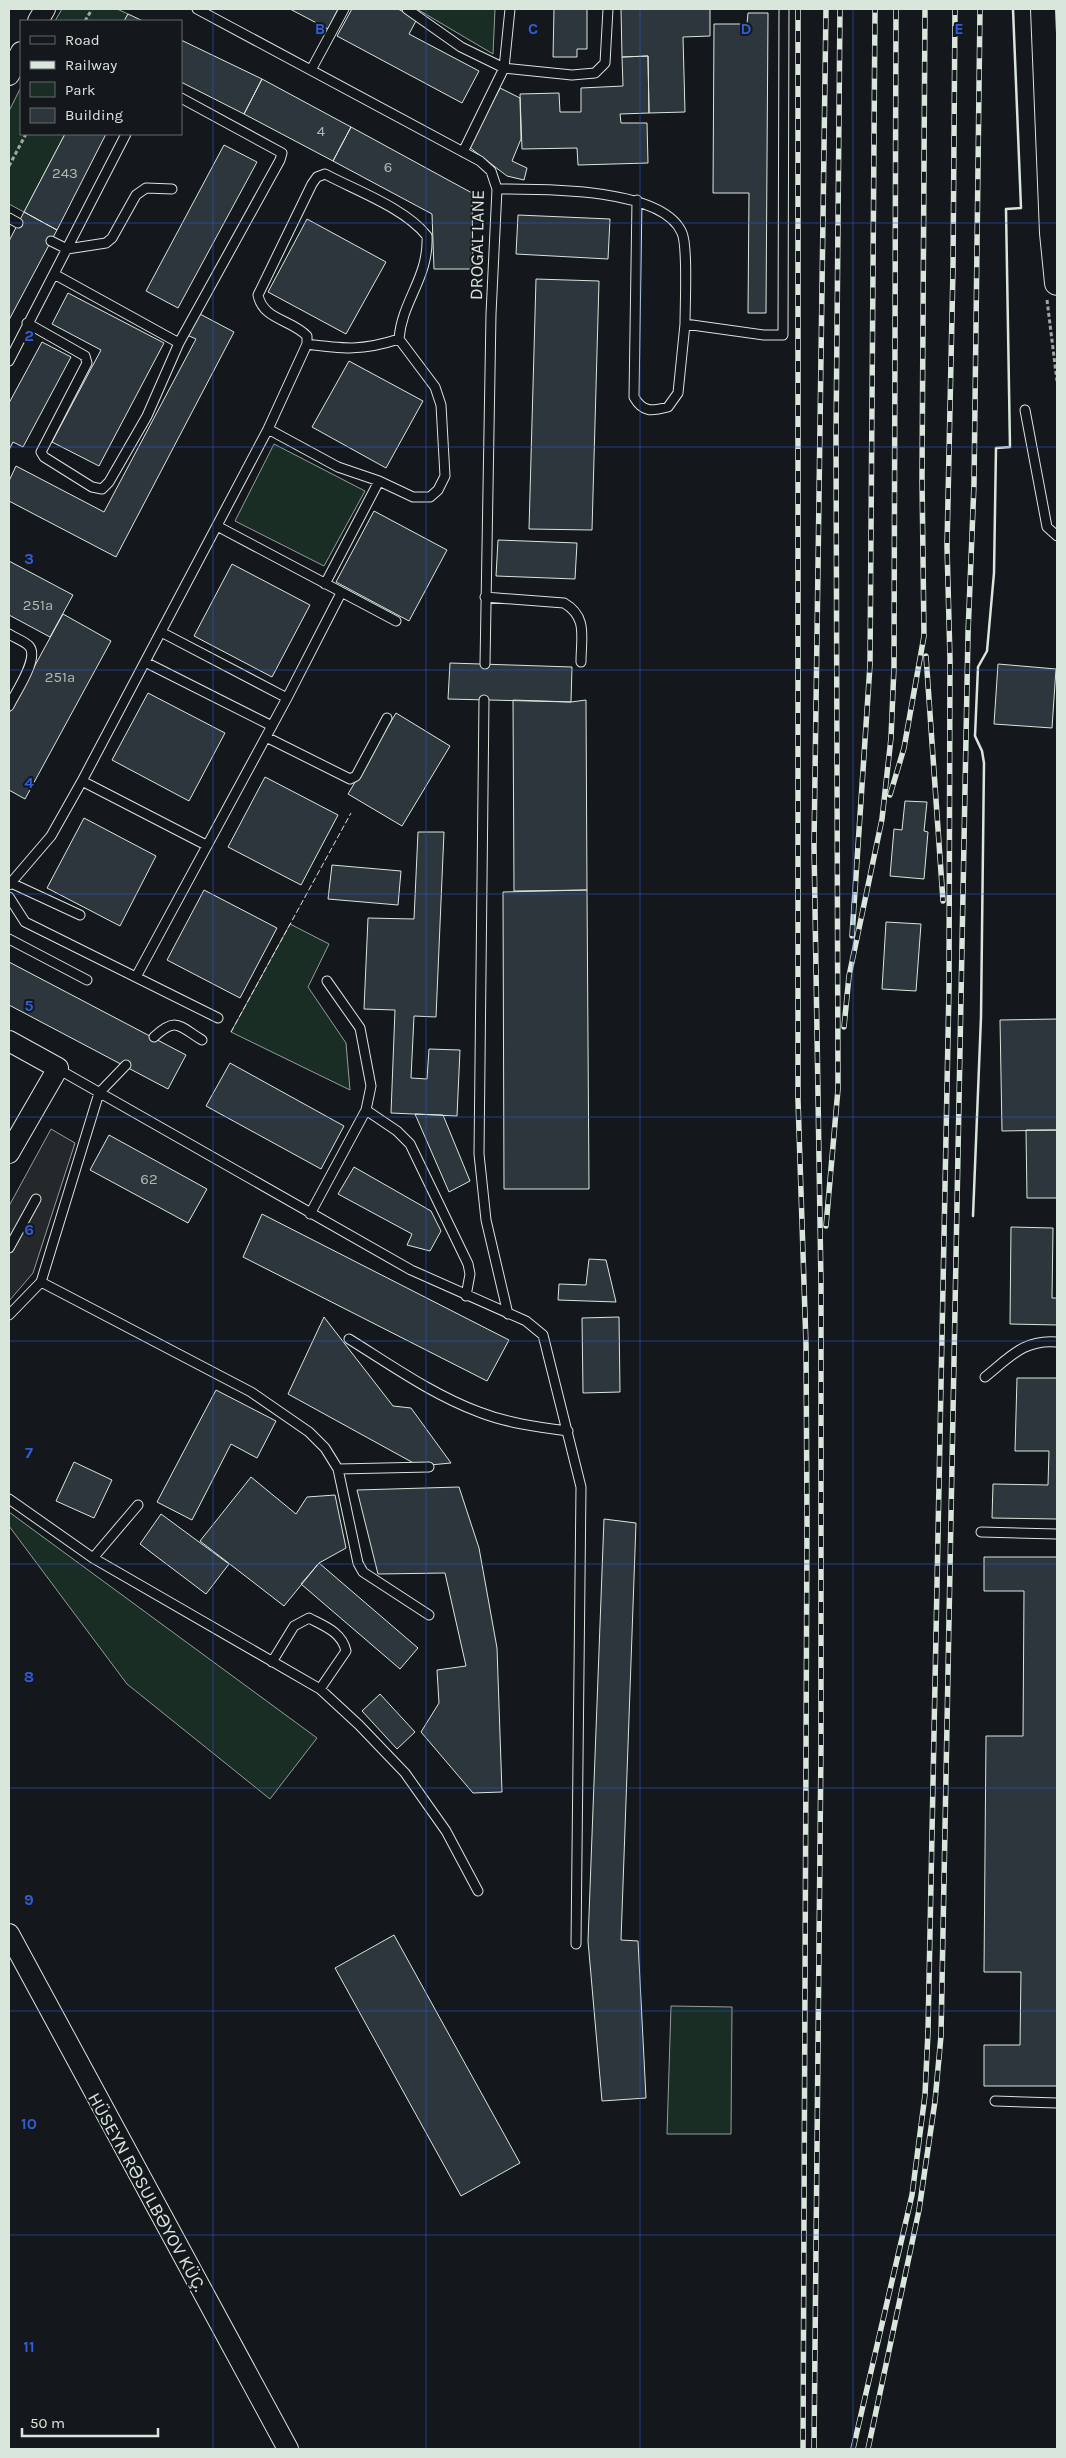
<svg xmlns="http://www.w3.org/2000/svg" width="1066" height="2458" font-family="Karla,sans-serif">
  <style>
    .green { fill: #1a2d24; stroke: #939e99 }
    .parking { fill: #24282b; stroke: #939e99 }
    .building { fill: #2c363c; stroke: #d8e6dc }
    .lines { fill: none; stroke-linecap: round; stroke-linejoin: round }
    .service-casing { stroke: #d8e6dc; stroke-width: 11 }
    .tertiary-casing { stroke: #d8e6dc; stroke-width: 22 }
    .secondary-casing { stroke: #d8e6dc; stroke-width: 26 }
    .path { stroke: #9da8a2; stroke-width: 3; stroke-dasharray: 4 2.5; stroke-linecap: butt }
    .service { stroke: #14181c; stroke-width: 9 }
    .tertiary { stroke: #14181c; stroke-width: 20 }
    .secondary { stroke: #14181c; stroke-width: 24 }
    .rail-casing { stroke: #d8e6dc; stroke-width: 5.5 }
    .rail { stroke: #14181c; stroke-width: 4; stroke-dasharray: 11; stroke-linecap: butt }
    .fence { stroke: #d8e6dc; stroke-width: 1; stroke-dasharray: 6 2.5; stroke-linecap: butt }
    .wall { stroke: #d8e6dc; stroke-width: 2.5 }
    .grid { fill: none; stroke: #305dd8; stroke-width: 1; stroke-opacity: 0.55 }
    .labels { text-anchor: middle; stroke-width: 4; stroke-linejoin: round; paint-order: stroke }
    .number-label { font-size: 15px; fill: #adbab4 }
    .street-label { font-size: 18px; fill: #d8e6dc; stroke: #14181c }
    .grid-label { font-size: 16px; text-anchor: middle; font-weight: bold; fill: #305dd8; stroke: #14181c; stroke-width: 4; stroke-linejoin: round; paint-order: stroke }
  </style>
  <rect width="100%" height="100%" fill="#14181c"/>
  <path class="green" d="M62,9H117L128,14L124,21H55Z
    M417,9H495L493,54Z
    M21,87V134H65L24,212L9,204V111Z
    M274,444L365,491L324,566L235,521Z
    M290,924L329,944L308,987L346,1043L350,1090L231,1032Z
    M9,1512L317,1738L270,1799L127,1684L9,1526Z
    M671,2006L732,2007L731,2134H667Z"/>
  <path class="parking" d="M51,1129L75,1143L33,1273L9,1301V1206Z"/>
  <path class="building" d="M290,9H338L328,29Z
    M352,9H398L417,19L409,34L479,71L462,103L337,36Z
    M554,9H587V49H577V57H553Z
    M621,9H710V36L683,37L685,112L649,113L648,56L622,57Z
    M748,13H768L766,313H748L749,193H713L714,24H747Z
    M128,14L143,21H124Z
    M181,40L262,79L244,114L181,82Z
    M648,56L649,113L620,114L621,123H647L648,163L578,165L577,148L522,149L520,94L559,93L560,112H581V88L623,86L622,57Z
    M262,79L351,127L333,161L244,114Z
    M500,88L520,98L521,139L512,161L527,168L524,180L507,176L469,147Z
    M351,127L472,193L473,269H434L432,214L333,161Z
    M65,134H106L57,230L24,212Z
    M224,145L257,162L178,308L146,291Z
    M24,212L57,230L9,320V241Z
    M518,215L610,219L608,259L516,254Z
    M307,219L386,262L346,334L268,292Z
    M536,279L599,281L592,530L529,529Z
    M68,293L164,343L99,466L52,442L101,350L52,324Z
    M198,313L234,332L116,557L9,501V481L16,466L104,512L196,339L187,335Z
    M42,342L71,357L23,447L13,442L9,450V403Z
    M349,361L423,401L386,468L312,427Z
    M374,511L447,550L409,621L336,582Z
    M498,540L577,543L575,579L496,576Z
    M9,561L73,595L50,637L9,615Z
    M232,564L310,605L272,677L194,636Z
    M63,614L111,641L25,799L9,790V713Z
    M450,663L572,667L571,702L448,699Z
    M998,664L1056,669L1052,728L994,724Z
    M148,693L225,733L189,801L112,760Z
    M513,700L571,702L586,700L587,890L514,891Z
    M396,713L450,746L402,826L348,794Z
    M265,777L338,815L301,885L228,847Z
    M905,801L927,802L924,831L928,832L924,879L890,876L894,829L902,830Z
    M84,818L156,856L120,926L47,888Z
    M418,832H444L436,1017L414,1016L411,1078L427,1079L429,1049L460,1050L457,1116L391,1113L395,1010L364,1009L368,918L414,919Z
    M332,865L401,871L398,905L328,899Z
    M204,890L277,928L240,998L167,960Z
    M587,890L589,1189H504L503,892Z
    M886,922L921,924L916,991L882,989Z
    M9,962L186,1055L168,1089L9,1005Z
    M1057,1019V1130L1002,1131L1000,1020Z
    M230,1063L344,1126L321,1169L206,1106Z
    M415,1114L443,1115L470,1181L449,1192Z
    M1026,1130H1057V1198H1027Z
    M109,1135L207,1189L188,1223L90,1170Z
    M354,1167L431,1211L441,1231L430,1251L407,1245L412,1234L338,1194Z
    M262,1214L509,1340L487,1381L243,1257Z
    M1011,1227L1053,1228L1052,1298H1057V1325L1010,1324Z
    M589,1259L606,1260L616,1302L558,1300L559,1284L586,1285Z
    M324,1317L393,1406L411,1408L451,1463L419,1466L288,1394Z
    M619,1317L620,1392L583,1393L582,1318Z
    M1017,1378H1057V1519L992,1518L993,1484L1048,1485L1049,1451H1015Z
    M216,1390L276,1421L257,1458L231,1444L192,1520L157,1502Z
    M74,1462L112,1480L94,1518L56,1501Z
    M251,1477L296,1514L307,1497L335,1495L346,1548L319,1563L284,1606L200,1541Z
    M459,1487L479,1548L497,1648L502,1792L473,1793L421,1732L439,1703L437,1670L466,1666L445,1573L378,1574L357,1490Z
    M161,1514L229,1564L206,1594L140,1544Z
    M604,1519L636,1523L621,1940L638,1941L646,2098L602,2101L588,1941Z
    M984,1557H1057V2086H984V2045H1020L1021,1972H984L986,1736H1023L1024,1591H984Z
    M319,1563L418,1648L400,1669L301,1584Z
    M380,1694L415,1732L397,1749L362,1711Z
    M394,1935L520,2163L461,2196L335,1968Z"/>
  <g class="lines">
    <g class="service-casing">
      <path id="service" d="M197,9L480,161L491,171L497,189L491,314L485,664
        M407,9L461,47L504,68L463,152
        M510,9L504,68L572,75L595,73L605,63L608,9
        M311,70L344,9
        M497,189C540,189 663,187 682,233C688,247 685,305 685,324L764,335H783L784,9
        M637,200L634,397C643,413 652,411 668,407L678,393L685,324
        M9,218L18,223
        M51,241L67,249L106,243L112,238L136,195L146,188L172,189
        M27,323L85,356L87,363L41,452L44,457L92,487L102,489L109,482L147,416L179,343L54,274
        M179,343L280,160L282,153L181,98
        M307,344C344,349 362,351 399,339
        M9,361L126,134
        M1025,410L1047,527L1057,536
        M217,526L396,621
        M325,584L379,481
        M485,597L564,603C588,617 581,637 581,662
        M161,632L287,698
        M9,634C15,638 24,641 29,646C40,658 15,693 9,706
        M145,662L272,726
        M484,700L479,1154L486,1220L508,1314
        M266,737L350,779L356,776L387,718
        M206,845L82,781L268,429L307,344V336C291,319 263,320 258,295L312,184L317,177L325,174C357,191 405,208 427,236C429,278 402,300 399,339L435,387L441,405L445,476L438,490L430,497H413L379,481L338,467L268,429
        M11,883L80,915
        M9,885L51,836L82,781
        M9,897L25,922L218,1018
        M9,939L87,980
        M136,977L287,698L341,593
        M154,1037C176,1016 179,1026 202,1040
        M58,1069L411,1270L526,1321L543,1335L581,1487L576,1944
        M366,1110L397,1131L410,1144L468,1264L470,1274L466,1296
        M310,1214L366,1110L371,1086L360,1028L327,981
        M9,1248L36,1199
        M41,1282L251,1392L309,1432L325,1448L338,1469L358,1563L363,1572L429,1615
        M9,1315L41,1282L99,1093L126,1065
        M349,1339C391,1365 433,1395 479,1412C507,1423 537,1427 568,1431
        M985,1377C1010,1357 1024,1339 1057,1342
        M338,1469L429,1467
        M9,1499L93,1558L320,1689L359,1725L405,1773L446,1831L478,1891
        M981,1532L1057,1534
        M93,1558L138,1505
        M272,1662L294,1626L309,1618C324,1626 342,1632 346,1651L320,1689
        M995,2101L1057,2103"/>
    </g>
    <g class="tertiary-casing">
      <path id="tertiary" d="M38,21L45,9
        M9,75L21,52
        M9,1041L58,1068L9,1153
        M9,1934L288,2449"/>
    </g>
    <g class="secondary-casing">
      <path id="secondary" d="M1043,9L1052,233L1057,283"/>
    </g>
    <path class="path" d="M85,21L92,9
      M9,166L26,134
      M1047,300L1057,381"/>
    <use href="#service" class="service"/>
    <use href="#tertiary" class="tertiary"/>
    <use href="#secondary" class="secondary"/>
    <g class="rail-casing">
      <path id="rail" d="M798,9V1100L806,1345L807,1522L803,2449
        M926,656L943,901
        M890,795L904,748L924,636L922,478L925,9
        M852,936L870,665L875,9
        M844,1027L849,976L882,819L891,738L894,667L896,9
        M826,1226L838,1089L836,438L840,9
        M814,2449L821,1746V1283L814,845L826,9
        M853,2449L912,2195L925,2095L928,2032L949,988L950,659L947,546L953,269L955,9
        M868,2449L919,2210L935,2101L941,2036L968,634L974,484L980,9"/>
    </g>
    <use href="#rail" class="rail"/>
    <path class="fence" d="M231,1032L351,813"/>
    <path class="wall" d="M973,1216L981,1017L984,763L982,751L975,736L978,667L987,651L994,573L996,448L1010,447L1006,209L1021,208L1013,9"/>
  </g>
  <path class="grid" d="M213,9V2449M426,9V2449M640,9V2449M853,9V2449M9,223H1057M9,447H1057M9,670H1057M9,894H1057M9,1117H1057M9,1341H1057M9,1564H1057M9,1788H1057M9,2011H1057M9,2235H1057"/>
  <g class="labels">
    <g class="number-label">
      <text x="321" y="136">4</text>
      <text x="388" y="172">6</text>
      <text x="65" y="178">243</text>
      <text x="38" y="610">251a</text>
      <text x="60" y="682">251a</text>
      <text x="149" y="1184">62</text>
    </g>
    <g class="street-label">
      <text transform="translate(477 245) rotate(-89)" y="6">DROGAL LANE</text>
      <text transform="translate(147 2192) rotate(61)" y="6">HÜSEYN RƏSULBƏYOV KÜÇ.</text>
    </g>
  </g>
  <g class="grid-label">
    <text x="320" y="34">B</text>
    <text x="533" y="34">C</text>
    <text x="746" y="34">D</text>
    <text x="959" y="34">E</text>
    <text x="29" y="341">2</text>
    <text x="29" y="564">3</text>
    <text x="29" y="788">4</text>
    <text x="29" y="1011">5</text>
    <text x="29" y="1235">6</text>
    <text x="29" y="1458">7</text>
    <text x="29" y="1682">8</text>
    <text x="29" y="1905">9</text>
    <text x="29" y="2129">10</text>
    <text x="29" y="2352">11</text>
  </g>
  <rect width="1066" height="2458" fill="none" stroke="#d8e6dc" stroke-width="20"/>
  <rect x="20" y="20" width="162" height="115" fill="#14181c" stroke="#626a69"/>
  <rect x="30" y="36" width="25" height="8" fill="#14181c" stroke="#626a69"/>
  <text x="65" y="45" font-size="15" fill="#d8e6dc">Road</text>
  <rect x="30" y="61" width="25" height="8" fill="#d8e6dc" stroke="#626a69"/>
  <text x="65" y="70" font-size="15" fill="#d8e6dc">Railway</text>
  <rect x="30" y="82" width="25" height="15" fill="#1a2d24" stroke="#626a69"/>
  <text x="65" y="95" font-size="15" fill="#d8e6dc">Park</text>
  <rect x="30" y="108" width="25" height="15" fill="#2c363c" stroke="#626a69"/>
  <text x="65" y="120" font-size="15" fill="#d8e6dc">Building</text>
  <path d="M22 2428v8h136v-8" fill="none" stroke="#d8e6dc" stroke-width="2.5"/>
  <text x="30" y="2428" font-size="15" fill="#d8e6dc" stroke="#14181c" stroke-width="4" paint-order="stroke">50 m</text>
</svg>
